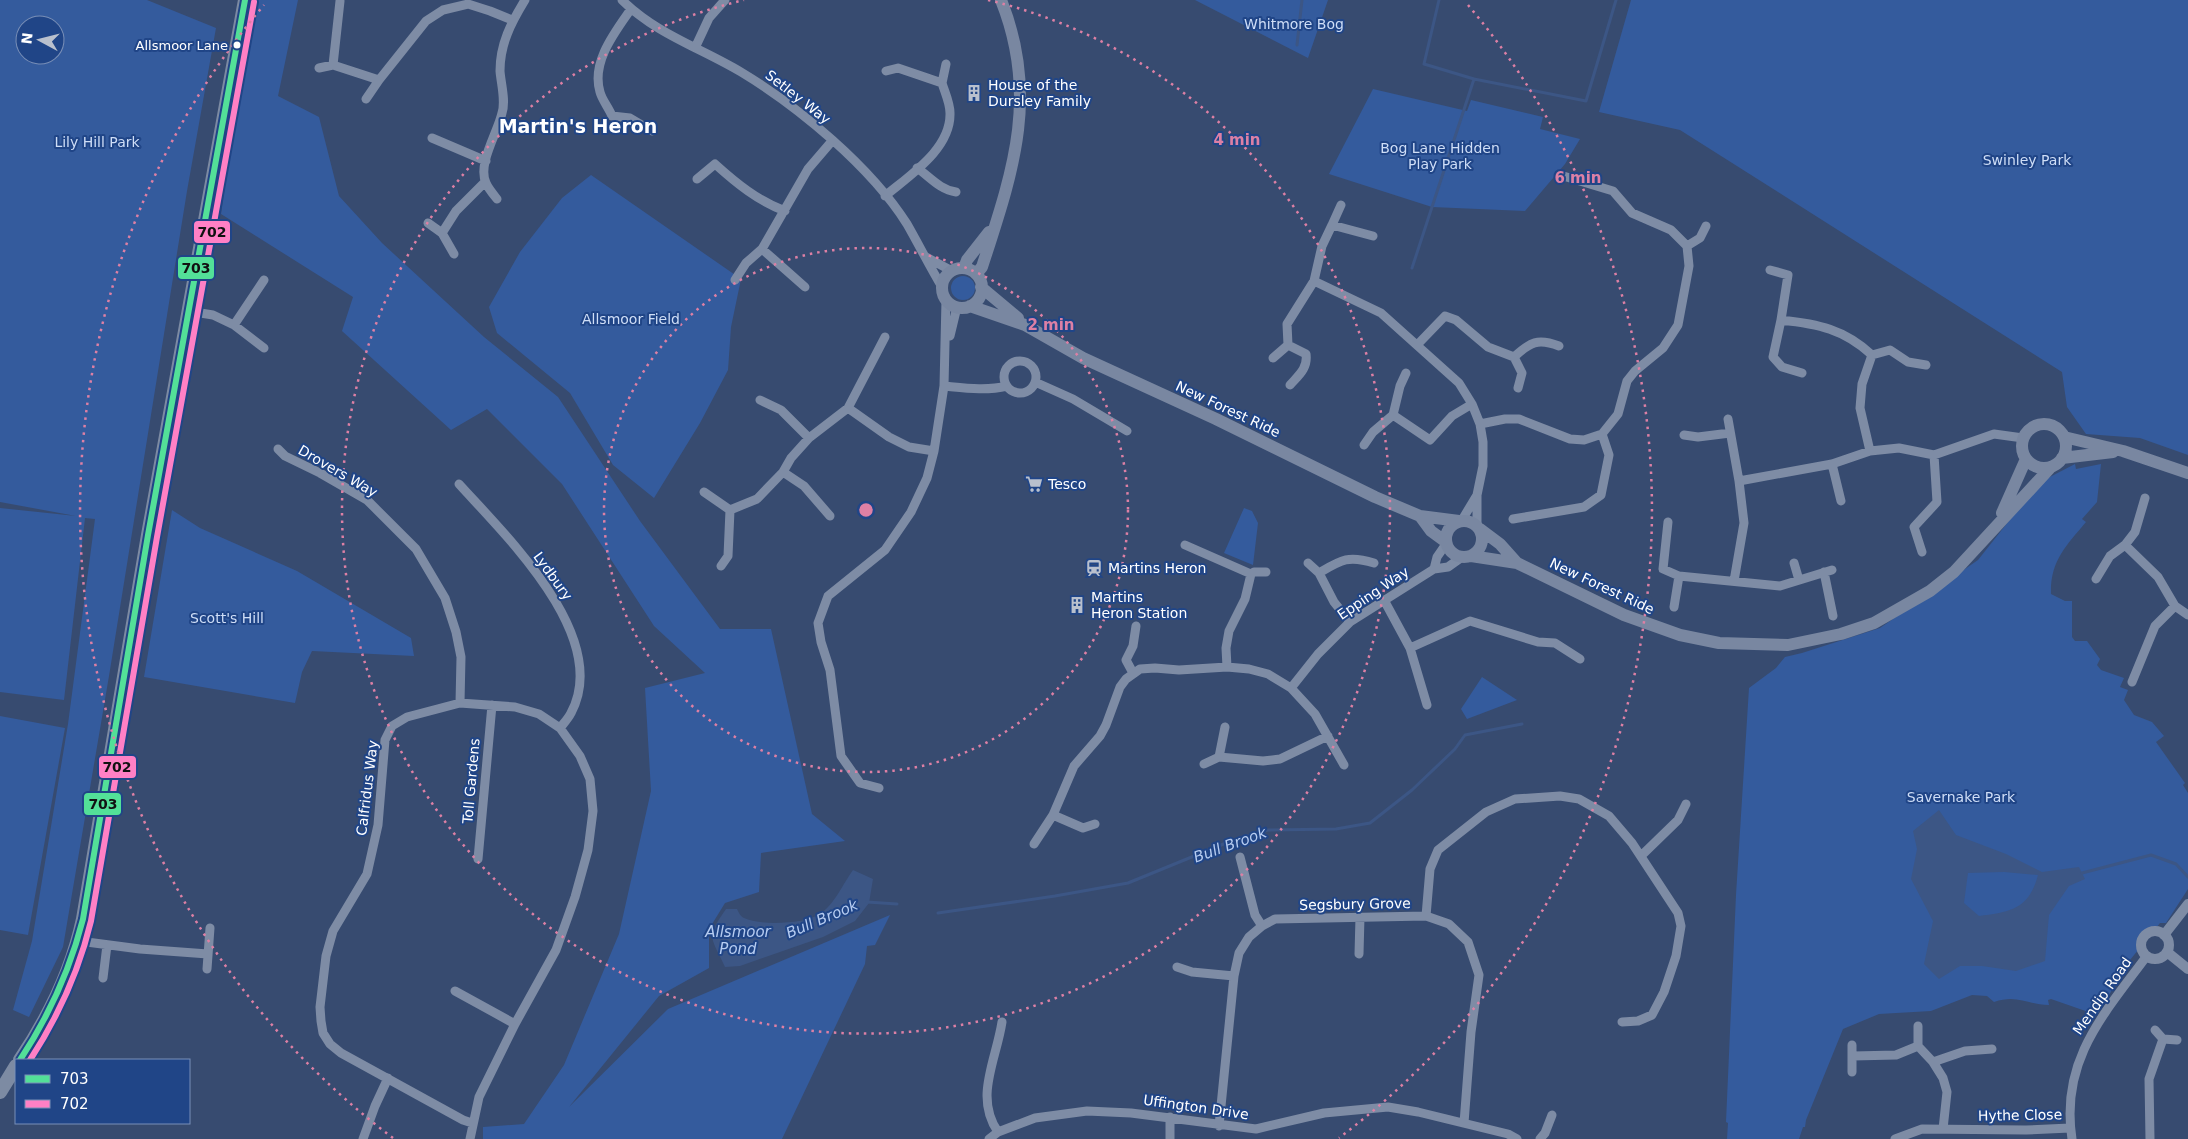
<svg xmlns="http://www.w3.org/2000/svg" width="2188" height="1139" font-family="'DejaVu Sans',sans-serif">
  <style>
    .green { fill: #345b9d; fill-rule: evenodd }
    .water { fill: #3c5685; fill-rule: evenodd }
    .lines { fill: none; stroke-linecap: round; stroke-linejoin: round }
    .stream { stroke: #3c5685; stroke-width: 3 }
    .minor { stroke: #7e8ca5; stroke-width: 9 }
    .tertiary { stroke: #7e8ca5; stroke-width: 10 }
    .secondary { stroke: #7987a1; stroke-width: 12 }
    .primary { stroke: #7d8ba3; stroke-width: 14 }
    .bus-1-casing { stroke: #204587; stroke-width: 10 }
    .bus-2-casing { stroke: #204587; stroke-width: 10 }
    .bus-1 { stroke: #53e098; stroke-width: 6 }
    .bus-2 { stroke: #ff80c5; stroke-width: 6 }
    .ring { fill: none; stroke: #dd80a5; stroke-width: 2.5; stroke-dasharray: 2.5 5 }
    .bus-dot { fill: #fff; stroke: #204587; stroke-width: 2 }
    .labels { text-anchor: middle; stroke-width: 4; stroke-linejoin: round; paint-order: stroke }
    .bus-label { font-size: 13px; fill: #fff; stroke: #204587; text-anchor: end }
    .park-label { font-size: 14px; fill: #cfdef7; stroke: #204587 }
    .poi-label { font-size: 14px; fill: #fff; stroke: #204587; text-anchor: start }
    .street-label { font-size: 14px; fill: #fff; stroke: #204587 }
    .water-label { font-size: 15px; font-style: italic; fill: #b6ccf1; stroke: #204587 }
    .district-label { font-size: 19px; font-weight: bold; fill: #fff; stroke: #204587 }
    .centre { fill: #dd80a5; stroke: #204587; stroke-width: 2.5 }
    .ring-label { font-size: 15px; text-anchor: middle; font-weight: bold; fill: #dd80a5; stroke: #204587; stroke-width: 4; stroke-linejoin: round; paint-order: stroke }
    .line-badge { stroke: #204587; stroke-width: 2 }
    .pale-badge-label { font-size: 14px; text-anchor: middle; font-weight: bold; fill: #111 }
  </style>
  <rect width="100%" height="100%" fill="#374b70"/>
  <path class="green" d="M0,0H147L216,28L187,191L109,676L63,947L29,1017L13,1010L32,941L68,724L95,519L85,518L64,700L0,692V508L76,516L0,502ZM25,25H55V55H25Z
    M252,0H298L278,96L319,117L339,196L382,243L484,337L558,397L640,521L720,629H771L812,814L845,841L761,853L759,892L725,903L709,929V968L659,996L569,1107L668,1009L890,915L875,945L867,946L865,964L782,1139H483V1127L524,1124L564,1065L619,934L651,791L645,688L705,673L654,626L562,484L487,409L451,430L342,331L353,297L221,214Z
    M1195,0H1328L1308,58Z
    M1631,0H2188V455L2140,438L2086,434L2067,407L2062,372L1680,130L1599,112Z
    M1373,89L1467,111L1471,100L1543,117L1540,129L1580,139L1565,164L1525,211L1432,207L1329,174Z
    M591,175L741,279L731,327L728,370L700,423L654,498L613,465L570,393L497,333L489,307L520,252L562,198Z
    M951 288a12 12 0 1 1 24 0a12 12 0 1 1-24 0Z
    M2075,464L2076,469L2101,464L2097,502L2082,519L2086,522C2066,546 2050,561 2051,594L2065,601H2072V637L2075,641H2087L2100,659L2097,665L2101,670L2124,678L2120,687L2128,690L2124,700L2134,715L2152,722L2164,736L2156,742L2185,783L2183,785L2188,793V889L2166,923H2160L2130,960L2097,1015L2051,999L2048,1000L2049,1005C2027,1005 2018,994 1994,1002L1987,996L1972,995L1931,1011L1879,1014L1843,1029L1806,1120L1805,1127H1803L1799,1139H1727L1728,1123L1726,1122L1736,895L1749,688L1776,668L1785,657L1802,653L1880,628L1978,560L2027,498L2044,480Z
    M1244,508L1252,511L1258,523L1253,565L1224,553Z
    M172,510L200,528L297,571L411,638L414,656L312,651L302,672L295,703L144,677Z
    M1482,677L1517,700L1467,719L1461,709Z
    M0,716L65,728L28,935L0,930Z"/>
  <path class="water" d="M1939,810L1956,835L2006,854L2042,872L2079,867L2085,879L2069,886L2049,915L2045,961L2016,971L1982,966H1960L1939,979L1924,964L1933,921L1911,879L1917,849L1913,831ZM2004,872L2038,875C2029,909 2011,912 1979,916L1964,903L1968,873Z
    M853,870L873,879L869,903L855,921L823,937L740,966L725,967C711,936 705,939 726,909H737C739,913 740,916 744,918C760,926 805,924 820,914C834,905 843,884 853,870Z"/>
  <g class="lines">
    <path class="stream" d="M1297,45L1302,0
      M1474,79L1586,101L1616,0
      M1412,268L1474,79L1424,64L1439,0
      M2082,873L2151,855L2176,864L2188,877
      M867,902L897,904
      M938,913L1055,896L1128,883L1226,843L1268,830L1336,829L1370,823L1412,790L1455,749L1465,735L1522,724"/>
    <path class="minor" d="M622,0C656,34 701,48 741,72C799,107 871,167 907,224C919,245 930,267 942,287
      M631,9C615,32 591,62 600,92C602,100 609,108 612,116L630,118L652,131
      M695,48L709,18L725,0
      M333,65L340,1
      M319,68L333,65L379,80L426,21L443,10L468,4L490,11L512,20
      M942,83L946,64
      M366,99L379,80
      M432,138L486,161
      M917,168C929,176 940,190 956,192
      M697,179L715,164C736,183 758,201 785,211
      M885,196C910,175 951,149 950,113C950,103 945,93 942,83L898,68L886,71
      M497,199C493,194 488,188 486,183C477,164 498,132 502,113C506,101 501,84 500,71C500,44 511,23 525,0
      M428,223L442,233L454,254
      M1332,225L1341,205
      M442,233L456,211L485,182
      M1687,246L1700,238L1706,226
      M762,249L805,287
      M926,257L952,271
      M1770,270L1788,275L1781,320
      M735,280L746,263L762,249L808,169L832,141
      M1314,281L1381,313L1459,383L1472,404L1480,424L1483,442V466L1477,495V525
      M188,311L213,315L234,325L264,348
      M234,325L264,280
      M950,336L957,307
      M1418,344L1445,316L1456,320L1488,347L1514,357L1522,373L1518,388
      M1288,345L1287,324L1314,281L1322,246L1332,225L1373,236
      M1872,355L1890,350L1908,362L1926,365
      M1514,357C1530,342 1538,338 1559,346
      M1273,358L1288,345L1306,354C1308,368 1299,375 1290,385
      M1004 377a16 16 0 1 1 32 0a16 16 0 1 1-32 0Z
      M1802,373L1782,367L1773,357L1781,320C1818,324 1844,329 1872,355L1862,384L1860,408L1870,451
      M1035,382L1073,399L1127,431
      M944,386C965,388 986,391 1007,386
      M760,400L781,410L809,438
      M848,408L885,337
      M1393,415L1430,440L1452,416L1472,404
      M1728,419L1739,481L1744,523L1734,581
      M1480,424L1505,419H1519L1570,439L1584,440L1602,434L1618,414L1627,381L1635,371L1663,348L1678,325L1689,266L1687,246L1671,230L1632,213L1613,191L1560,175
      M1684,435L1698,437L1730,433
      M1364,445L1373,432L1393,415L1400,386L1406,373
      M278,449L285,456L320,473L367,500L416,549L445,598L456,632L461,657L460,703
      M1832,464L1841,501
      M783,472L804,486L830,516
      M1739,481L1832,464L1870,451L1899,448L1934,455L1994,434L2023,438
      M459,484C505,535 612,637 571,713C568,719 563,724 560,728
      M704,492L730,510
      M1513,519L1584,507L1601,495L1609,455L1602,434
      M1462,520L1477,495
      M1668,522L1663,569L1679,576L1780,586L1832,570
      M1185,545L1251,574L1254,572H1266
      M2125,545L2135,532L2145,498
      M1922,552L1914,527L1937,502L1934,455
      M1308,563L1319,573L1334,602L1350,622
      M1794,563L1799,580
      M721,566L728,556L730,510L757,499L783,472L791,458L809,438L848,408L889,437L909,447L934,451
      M1434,569L1437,557L1446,544
      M1824,572L1833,616
      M1319,573C1341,560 1348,555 1374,563
      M2096,579L2110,556L2125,545L2158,577L2175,606L2188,615
      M1384,600L1410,648L1470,621L1538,642L1555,643L1580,659
      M1674,607L1679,576
      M1410,648L1427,705
      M1227,667L1226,648L1229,631L1245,599L1251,574
      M1133,673L1126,660L1133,646L1136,626
      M2132,682L2155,626L2175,606
      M1291,688L1318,654L1350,622L1434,569L1448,567L1462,557
      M1219,757L1225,727
      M1204,764L1219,757L1263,761L1280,759L1328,736
      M879,788L860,783L841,756L830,670L821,642L818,623L828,596L885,550L911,512L927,478L934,451L944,386L946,300
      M1053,815L1083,828L1095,824
      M1034,844L1053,815L1074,766L1100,736L1106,725L1120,687L1126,679L1140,669L1155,668L1179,670L1227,667L1249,669L1268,674L1291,688L1315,714L1344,765
      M1642,855L1678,820L1686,804
      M1240,857L1255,915L1262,926
      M478,859L492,705
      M1426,916L1430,869L1438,850L1486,812L1515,799L1560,796L1579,799L1609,816L1632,843L1678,913L1681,926L1676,956L1664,992L1652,1015L1638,1021L1622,1022
      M79,941L140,949L208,954
      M1359,954L1360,917
      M1177,967L1192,972L1234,976
      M207,969L210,928
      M103,978L107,945
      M455,991L515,1024
      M1918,1026V1046L1933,1062L1943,1078L1947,1092L1943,1129
      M2155,1030L2163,1039
      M1853,1056L1896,1055L1918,1046
      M1933,1062L1965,1051L1992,1049
      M1852,1072V1045
      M1219,1126L1234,976L1239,953L1249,937L1262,926L1275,919L1426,916L1449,924L1468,942L1479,975L1471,1032L1464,1123
      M998,1132C974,1097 996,1061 1002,1022
      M363,1139L375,1106L388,1078
      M470,1139L479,1097L515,1024L556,950L575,897L588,850L593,811L590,779L580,756L560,728L539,714L515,707L460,703L407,717L392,726L385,740L378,825L367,874L333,931L326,956L320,1007L321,1021L323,1033L330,1044L341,1053L463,1120L472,1123
      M989,1139L998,1132L1035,1118L1087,1111L1131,1113L1256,1129L1324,1113L1388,1107L1418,1112L1508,1134L1517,1139
      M1170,1139V1117
      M1540,1139L1545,1133L1552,1115
      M1895,1139L1922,1129L2026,1130L2070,1128
      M2072,1139C2060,1061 2103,1015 2146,957
      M2150,1139L2149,1079L2163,1039L2177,1040"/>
    <path class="tertiary" d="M2141 945a14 14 0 1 1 28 0a14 14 0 1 1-28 0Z
      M2164,935L2188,904
      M2167,952L2188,969"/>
    <path class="secondary" d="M964,268L967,260L989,232
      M942 288a20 20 0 1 1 40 0a20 20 0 1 1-40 0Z
      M976,274L982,267C1012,174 1040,97 1001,0
      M981,287L1018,318
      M970,306L1025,325L1083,358L1216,419L1375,497L1420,516L1459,521
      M2022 446a22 22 0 1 1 44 0a22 22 0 1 1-44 0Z
      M2064,437L2123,451L2188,473
      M2062,458L2113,452
      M2002,513L2026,459
      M1420,516L1431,531L1446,542
      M1446 539a18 18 0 1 1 36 0a18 18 0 1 1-36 0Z
      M1480,529L1500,544L1517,563
      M1471,556L1517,563L1624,615L1680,635L1719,643L1788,645L1841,634L1874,623L1930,591L1954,572L2051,467"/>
    <path class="primary" d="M20,1060C49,1017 72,970 83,919L148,535L245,0
      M0,1092L16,1066"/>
    <g class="bus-1-casing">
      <path id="bus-1" d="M20,1060C49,1016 70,970 83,919L148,535L245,0"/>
    </g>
    <g class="bus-2-casing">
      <path id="bus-2" d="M30,1060C58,1017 79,971 91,921L157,537L254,2"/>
    </g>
    <use href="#bus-1" class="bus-1"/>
    <use href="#bus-2" class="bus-2"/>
  </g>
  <g class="ring">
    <circle cx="866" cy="510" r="262"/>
    <path d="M988 0A524 524 0 1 1 744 0"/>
    <path d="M393 1138A786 786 0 0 1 264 5M1468 5A786 786 0 0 1 1339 1138"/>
  </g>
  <defs>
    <g id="building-bare" transform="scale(1.35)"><path d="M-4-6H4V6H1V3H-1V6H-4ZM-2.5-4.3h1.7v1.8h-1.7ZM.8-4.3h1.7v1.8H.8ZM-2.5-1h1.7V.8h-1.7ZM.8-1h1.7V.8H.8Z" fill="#b9c0cd" stroke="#204587" stroke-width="2.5" paint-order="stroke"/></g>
    <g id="supermarket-bare" transform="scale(1.35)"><path d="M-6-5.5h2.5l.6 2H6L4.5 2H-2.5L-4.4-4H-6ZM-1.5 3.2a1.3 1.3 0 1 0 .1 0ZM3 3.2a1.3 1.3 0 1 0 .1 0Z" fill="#b9c0cd" stroke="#204587" stroke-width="2.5" paint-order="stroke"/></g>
    <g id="station-bare" transform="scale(1.35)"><path d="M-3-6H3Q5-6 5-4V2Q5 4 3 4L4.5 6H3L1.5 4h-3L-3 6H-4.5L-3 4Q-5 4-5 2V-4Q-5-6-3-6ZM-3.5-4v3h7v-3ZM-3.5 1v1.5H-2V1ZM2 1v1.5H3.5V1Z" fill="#b9c0cd" stroke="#204587" stroke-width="2.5" paint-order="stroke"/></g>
  </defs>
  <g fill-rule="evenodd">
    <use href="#building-bare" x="974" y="93"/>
    <use href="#supermarket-bare" x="1034" y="484"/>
    <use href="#station-bare" x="1094" y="568"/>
    <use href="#building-bare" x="1077" y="605"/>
  </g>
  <circle class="bus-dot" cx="237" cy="45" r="4.5"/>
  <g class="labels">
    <g class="bus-label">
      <text x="228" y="50">Allsmoor Lane</text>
    </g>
    <g class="park-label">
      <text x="1294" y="29">Whitmore Bog</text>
      <text x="97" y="147">Lily Hill Park</text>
      <text x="1440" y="153">Bog Lane Hidden<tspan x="1440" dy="16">Play Park</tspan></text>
      <text x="2027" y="165">Swinley Park</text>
      <text x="631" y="324">Allsmoor Field</text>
      <text x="227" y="623">Scott's Hill</text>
      <text x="1961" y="802">Savernake Park</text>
    </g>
    <g class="poi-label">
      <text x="988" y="90">House of the<tspan x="988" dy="16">Dursley Family</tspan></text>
      <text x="1048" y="489">Tesco</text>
      <text x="1108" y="573">Martins Heron</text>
      <text x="1091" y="602">Martins<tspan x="1091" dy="16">Heron Station</tspan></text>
    </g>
    <g class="street-label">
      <text transform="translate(798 97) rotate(38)" y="5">Setley Way</text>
      <text transform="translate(1228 409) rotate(25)" y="5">New Forest Ride</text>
      <text transform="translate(338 471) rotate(30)" y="5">Drovers Way</text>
      <text transform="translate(553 576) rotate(54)" y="5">Lydbury</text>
      <text transform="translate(1602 586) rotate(25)" y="5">New Forest Ride</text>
      <text transform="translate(1373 593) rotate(-34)" y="5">Epping Way</text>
      <text transform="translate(471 781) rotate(-85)" y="5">Toll Gardens</text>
      <text transform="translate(367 788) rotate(-83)" y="5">Calfridus Way</text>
      <text transform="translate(1355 904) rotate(-1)" y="5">Segsbury Grove</text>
      <text transform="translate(2102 996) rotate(-55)" y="5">Mendip Road</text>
      <text transform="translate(1196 1107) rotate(8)" y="5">Uffington Drive</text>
      <text transform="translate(2020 1115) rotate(-1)" y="5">Hythe Close</text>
    </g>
    <g class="water-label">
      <text transform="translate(1230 845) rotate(-20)" y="5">Bull Brook</text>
      <text transform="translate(822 919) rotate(-23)" y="5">Bull Brook</text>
      <text x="738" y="937">Allsmoor<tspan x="738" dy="17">Pond</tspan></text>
    </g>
    <g class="district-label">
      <text x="578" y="133">Martin's Heron</text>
    </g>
  </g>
  <circle cx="866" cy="510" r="8" class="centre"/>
  <g class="ring-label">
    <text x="1237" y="145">4 min</text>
    <text x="1578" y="183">6 min</text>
    <text x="1051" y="330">2 min</text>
  </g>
  <g class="line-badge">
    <rect x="193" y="220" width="38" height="24" rx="5" fill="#ff80c5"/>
    <rect x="177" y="256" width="38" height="24" rx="5" fill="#53e098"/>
    <rect x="98" y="755" width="39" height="24" rx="5" fill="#ff80c5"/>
    <rect x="83" y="792" width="39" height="24" rx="5" fill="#53e098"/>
  </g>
  <g class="pale-badge-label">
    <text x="212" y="237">702</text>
    <text x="196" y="273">703</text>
    <text x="117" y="772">702</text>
    <text x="103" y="809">703</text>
  </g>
  <rect x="15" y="1059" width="175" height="65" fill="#204587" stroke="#798fb7"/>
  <rect x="25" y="1075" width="25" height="8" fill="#53e098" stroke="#798fb7"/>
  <text x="60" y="1084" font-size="15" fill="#ffffff">703</text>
  <rect x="25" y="1100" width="25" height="8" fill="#ff80c5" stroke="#798fb7"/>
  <text x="60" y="1109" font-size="15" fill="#ffffff">702</text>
  <g transform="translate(40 40) rotate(277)"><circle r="24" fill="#204587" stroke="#798fb7"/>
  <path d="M0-4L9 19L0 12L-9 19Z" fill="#b9c0cd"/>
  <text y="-8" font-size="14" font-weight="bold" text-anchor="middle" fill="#ffffff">N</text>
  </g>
</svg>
